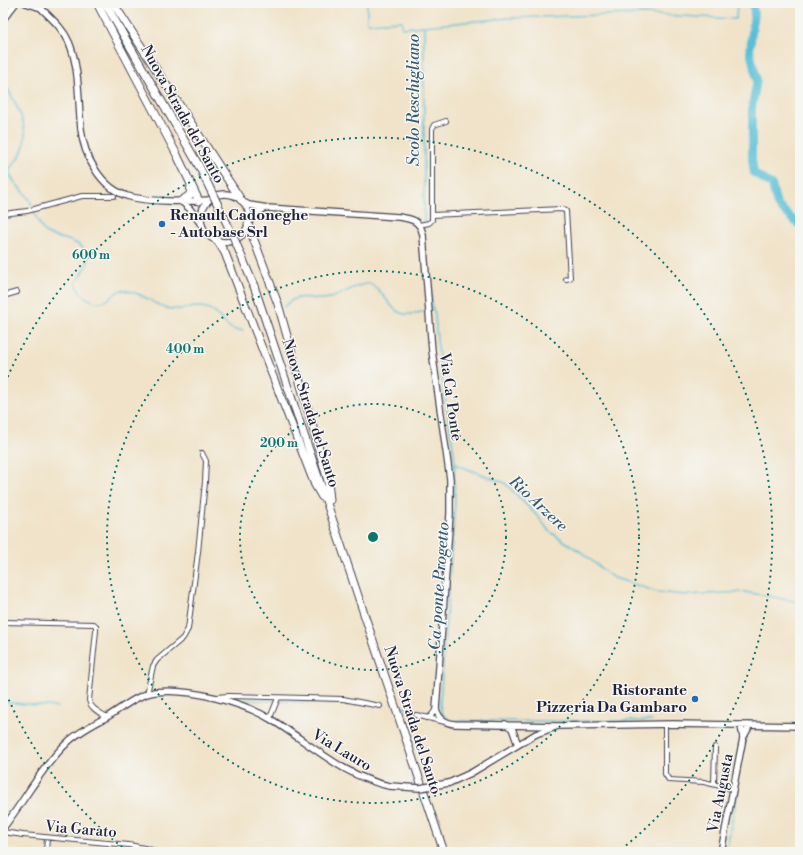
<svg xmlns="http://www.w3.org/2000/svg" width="803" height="855" font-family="'Libre Bodoni',serif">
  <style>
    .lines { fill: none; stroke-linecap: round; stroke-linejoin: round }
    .stream { stroke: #59bfd7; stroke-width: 1.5 }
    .river { stroke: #59bfd7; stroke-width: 8 }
    .street-casing { stroke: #413f50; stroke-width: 6 }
    .secondary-casing { stroke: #413f50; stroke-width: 8 }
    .highway-casing { stroke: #413f50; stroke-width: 9 }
    .street { stroke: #fff; stroke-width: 4 }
    .secondary { stroke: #fff; stroke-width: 5.5 }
    .highway { stroke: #fff; stroke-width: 7 }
    .secondary-bridge-casing { stroke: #413f50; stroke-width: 8; stroke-linecap: butt }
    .highway-bridge-casing { stroke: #413f50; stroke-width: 9; stroke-linecap: butt }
    .secondary-bridge { stroke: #fff; stroke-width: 5.5 }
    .highway-bridge { stroke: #fff; stroke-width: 7 }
    .ring { fill: none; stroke: #0f766e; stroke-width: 2; stroke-dasharray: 2 4 }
    .poi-dot { fill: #1f6fb2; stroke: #f6f6f2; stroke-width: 1.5 }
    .labels { text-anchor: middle; stroke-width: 3; stroke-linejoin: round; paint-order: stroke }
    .street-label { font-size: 15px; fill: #22223b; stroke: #f6f6f2 }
    .poi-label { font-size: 15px; font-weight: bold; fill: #22223b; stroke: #f6f6f2; text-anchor: start }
    .water-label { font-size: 16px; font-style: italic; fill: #355972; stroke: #f6f6f2 }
    .centre { fill: #0f766e; stroke: #f6f6f2; stroke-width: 2 }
    .ring-label { font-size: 12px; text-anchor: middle; font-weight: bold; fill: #0f766e; stroke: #f6f6f2; stroke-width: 3; stroke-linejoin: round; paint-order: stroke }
  </style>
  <rect width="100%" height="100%" fill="#f6f6f2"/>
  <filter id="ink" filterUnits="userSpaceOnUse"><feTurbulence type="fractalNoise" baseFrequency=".025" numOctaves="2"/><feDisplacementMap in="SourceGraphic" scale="8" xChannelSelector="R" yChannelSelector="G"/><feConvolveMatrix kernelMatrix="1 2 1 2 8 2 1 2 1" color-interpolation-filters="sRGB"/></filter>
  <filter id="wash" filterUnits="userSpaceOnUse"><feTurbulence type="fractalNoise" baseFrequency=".012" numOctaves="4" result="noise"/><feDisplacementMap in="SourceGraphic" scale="16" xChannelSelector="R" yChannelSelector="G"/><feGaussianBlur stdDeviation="0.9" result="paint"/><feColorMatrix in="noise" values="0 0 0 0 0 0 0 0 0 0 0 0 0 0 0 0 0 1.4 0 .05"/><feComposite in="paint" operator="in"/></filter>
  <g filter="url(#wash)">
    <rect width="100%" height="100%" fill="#f0e3c9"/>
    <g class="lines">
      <path class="stream" d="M367,3V23L402,21V28L509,18L601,15L645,14L736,19L737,3
        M3,81C15,101 33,131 21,154C18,161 11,164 9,172C13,186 27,191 32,205
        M34,213C38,220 41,230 47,234C53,237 59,238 65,239C94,248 94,260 76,282C77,293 93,306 105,301C117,297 114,286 132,292C146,295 157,308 172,309C185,311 197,303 211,310C223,317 227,333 243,330
        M424,228V26
        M429,276L433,310L435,313C437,363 449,412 455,462L457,465L505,483L539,518L549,531L581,552L612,577L657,592L685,595L745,592L800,602
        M284,307C300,289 311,303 330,298C340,296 360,282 370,284C383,288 390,313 405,314C411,315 420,312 426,311
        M455,462L454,476L455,501L440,702C440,713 444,720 455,721H652
        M243,700L275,701
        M279,701L340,703
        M3,702L57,707
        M403,707L423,713H426L431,710
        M778,729H800
        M726,852L738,790"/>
      <path class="river" d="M752,3L754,12L750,51L757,80L752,107V160L754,173L772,185L777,205L798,224H800"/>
    </g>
  </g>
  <g filter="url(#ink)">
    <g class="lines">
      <g class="street-casing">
        <path id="street" d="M3,214L27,211L82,196H114
          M432,215L562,209L566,211L570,278L566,279
          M419,225L429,223L432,220V129L434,125L446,121
          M3,296L17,292
          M3,622L94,624L96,626V631L89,700C90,708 100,713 107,717
          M147,694L153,666L157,660L183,638L188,629L198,552L205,482L206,461L202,453
          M217,697L228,696L343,699L380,706
          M416,715L445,722
          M270,718L278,698
          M427,718L431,716L436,709
          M665,724V774L669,780L704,782L733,789
          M714,784L715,747
          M3,832L23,835L129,845L149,849L156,852
          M46,852L47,838"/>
      </g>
      <g class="secondary-casing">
        <path id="secondary" d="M26,3L38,7
          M36,3C48,16 62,26 69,42C80,69 78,101 81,129C84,156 100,187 127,196C147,202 187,202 209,200
          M4,15L5,3
          M4,18L15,4
          M201 218a24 24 0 1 1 48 0a24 24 0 1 1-48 0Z
          M181,201L190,209L200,223
          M243,202L249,205L268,208L398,217C412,219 420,220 423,235L432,351L450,479V514L436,709C439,719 445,723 455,724L558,726
          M249,222L257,212L266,208
          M505,724L512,728L518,745
          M741,725L743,738
          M449,783L471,773L536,734L558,726L672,724L800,726
          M3,828C25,800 42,766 69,741C80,731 94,724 107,717C122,708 138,694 155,692C189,688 243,702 272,720C311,744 343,776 389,786
          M721,852L743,738L748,729V725"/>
      </g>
      <g class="highway-casing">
        <path id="highway" d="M97,3L177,155L199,201
          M105,3L199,166
          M113,3L241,200
          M181,201L190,195L191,184
          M248,224L278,304L328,481L330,500
          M217,240L225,253L315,485L322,497
          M254,286L444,852"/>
      </g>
      <use href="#street" class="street"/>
      <use href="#secondary" class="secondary"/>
      <use href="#highway" class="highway"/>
      <g class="secondary-bridge-casing">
        <path id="secondary-bridge" d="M389,786L420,788L449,783"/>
      </g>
      <g class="highway-bridge-casing">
        <path id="highway-bridge" d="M199,166L233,236L254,286"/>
      </g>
      <use href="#secondary-bridge" class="secondary-bridge"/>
      <use href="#highway-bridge" class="highway-bridge"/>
    </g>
  </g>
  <g class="ring">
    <circle cx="373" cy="537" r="133"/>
    <circle cx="373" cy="537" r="266"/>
    <path d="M127 851A399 399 0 0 1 3 686M3 388A399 399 0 1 1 619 851"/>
  </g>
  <g class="poi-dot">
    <circle cx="162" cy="224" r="4"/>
    <circle cx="695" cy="699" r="4"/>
  </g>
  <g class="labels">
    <g class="street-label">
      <text transform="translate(183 114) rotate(61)" y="5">Nuova Strada del Santo</text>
      <text transform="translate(451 397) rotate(82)" y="5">Via Ca' Ponte</text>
      <text transform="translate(311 413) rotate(72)" y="5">Nuova Strada del Santo</text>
      <text transform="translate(413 720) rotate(72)" y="5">Nuova Strada del Santo</text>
      <text transform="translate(342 750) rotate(31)" y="5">Via Lauro</text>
      <text transform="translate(720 793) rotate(-79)" y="5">Via Augusta</text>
      <text transform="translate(81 829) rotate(5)" y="5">Via Garato</text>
    </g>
    <g class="poi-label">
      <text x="170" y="220">Renault Cadoneghe<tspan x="170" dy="17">- Autobase Srl</tspan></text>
      <text x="687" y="695" text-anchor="end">Ristorante<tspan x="687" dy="17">Pizzeria Da Gambaro</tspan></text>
    </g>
    <g class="water-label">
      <text transform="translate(413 100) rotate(-90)" y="6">Scolo Reschigliano</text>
      <text transform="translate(539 503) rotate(43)" y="6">Rio Arzere</text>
      <text transform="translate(438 586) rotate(-86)" y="6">Ca' ponte Progetto</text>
    </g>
  </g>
  <circle cx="373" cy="537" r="6" class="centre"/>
  <g class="ring-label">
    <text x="91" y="259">600 m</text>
    <text x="185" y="353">400 m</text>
    <text x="279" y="447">200 m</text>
  </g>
  <rect width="803" height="855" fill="none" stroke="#f6f6f2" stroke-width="16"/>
</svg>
